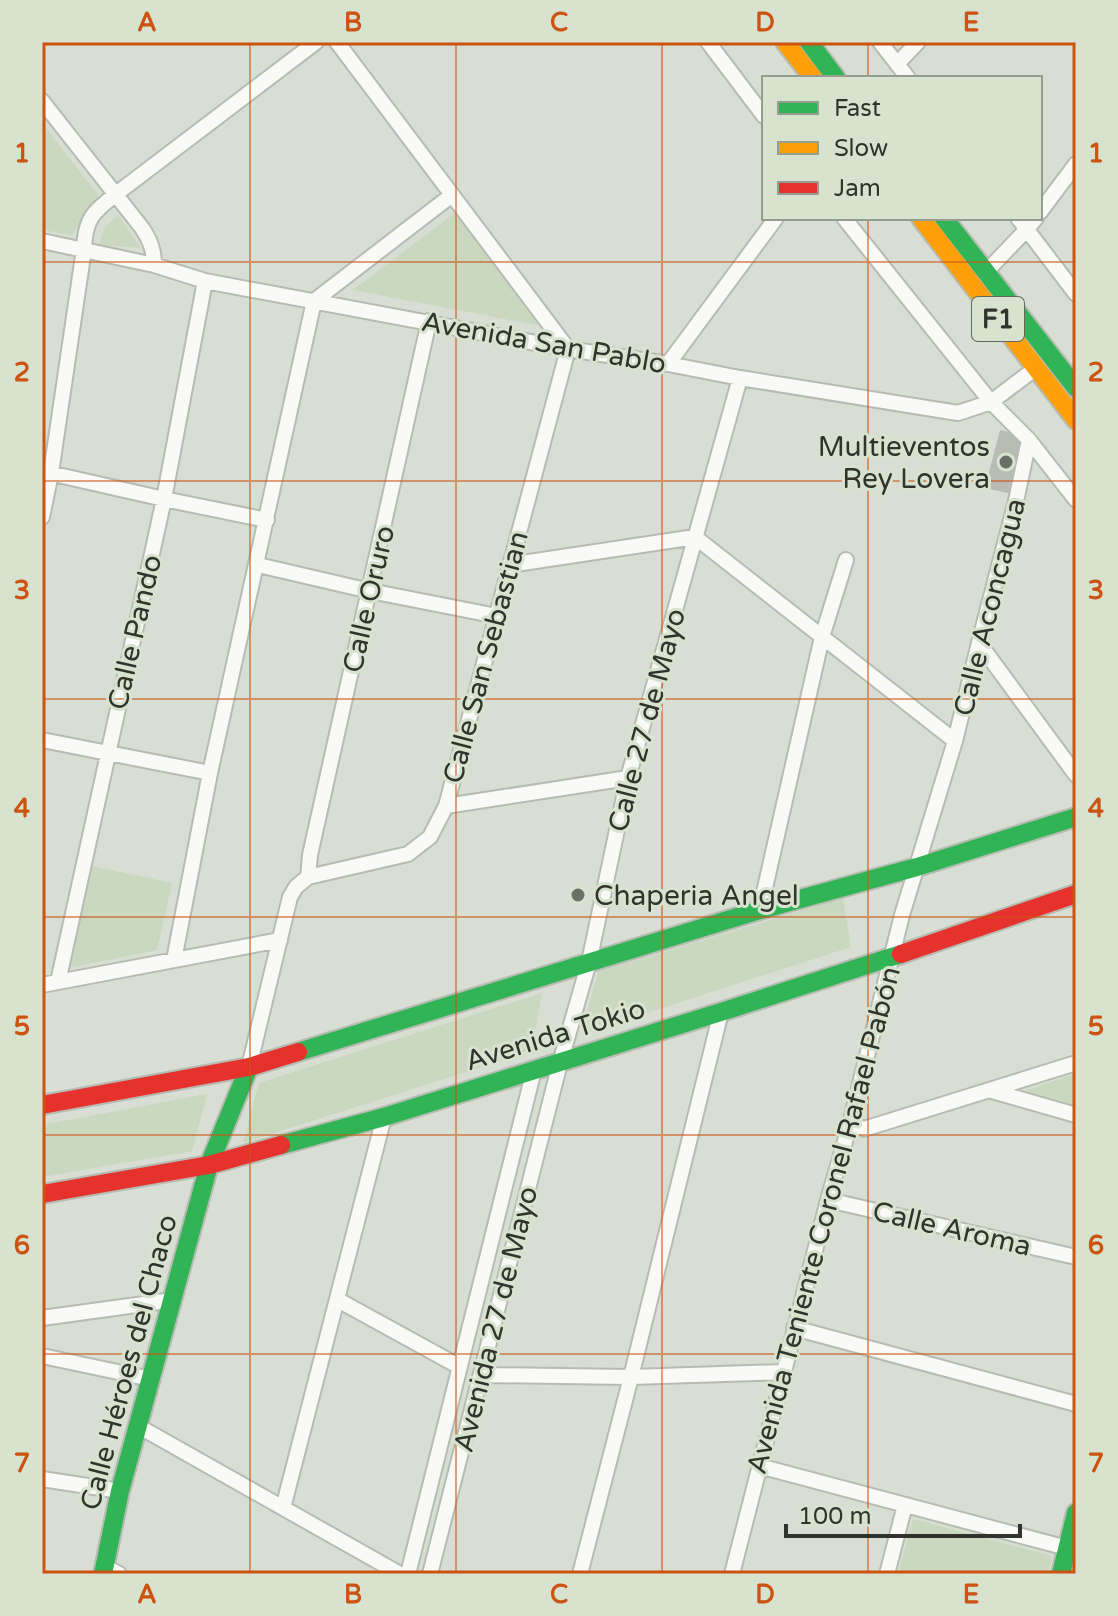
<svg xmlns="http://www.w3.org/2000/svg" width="1118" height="1616" font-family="'Varela Round',sans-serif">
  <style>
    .green { fill: #c9d8be }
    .building { fill: #b8bcb4 }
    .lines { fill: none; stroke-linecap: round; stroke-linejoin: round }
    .street-casing { stroke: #b7bcb3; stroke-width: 18 }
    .fast-casing { stroke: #b7bcb3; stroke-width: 22 }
    .slow-casing { stroke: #b7bcb3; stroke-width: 22 }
    .jam-casing { stroke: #b7bcb3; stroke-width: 22 }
    .street { stroke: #f9faf8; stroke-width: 14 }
    .fast { stroke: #30b455; stroke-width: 18 }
    .slow { stroke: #ff9f0a; stroke-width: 18 }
    .jam { stroke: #e5322d; stroke-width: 18 }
    .grid { fill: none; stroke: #cc5311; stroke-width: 2; stroke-opacity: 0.55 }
    .poi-dot { fill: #6b7067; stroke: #d7e3cf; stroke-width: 3 }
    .labels { text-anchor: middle; stroke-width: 6; stroke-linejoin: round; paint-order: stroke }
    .shield { fill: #d7e3cf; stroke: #62685e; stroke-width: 2 }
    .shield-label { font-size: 26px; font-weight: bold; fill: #30342d }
    .street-label { font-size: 28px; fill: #30342d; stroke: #d7e3cf }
    .poi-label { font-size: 28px; fill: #30342d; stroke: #d7e3cf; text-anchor: end }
    .neatline { fill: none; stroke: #cc5311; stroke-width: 3 }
    .grid-label { font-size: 26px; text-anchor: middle; font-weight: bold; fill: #cc5311 }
  </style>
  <rect width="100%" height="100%" fill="#d8ded3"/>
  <path class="green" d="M42,123L98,195L72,235L42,230Z
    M456,212L542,326L353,290Z
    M118,215L141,248L99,245L105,227Z
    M87,865L172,883L157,950L68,968L65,965Z
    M843,898L851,947L581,1034L598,972Z
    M542,993L532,1051L243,1143L259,1083Z
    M1076,1073V1107L1025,1091Z
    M207,1094L192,1151L42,1177V1125Z
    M913,1519L1052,1556L1048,1574H898Z"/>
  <path class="building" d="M1000,430L1026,436L1012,494L985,488Z"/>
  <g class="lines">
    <g class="street-casing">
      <path id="street" d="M708,42L764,116
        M880,42L908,78
        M897,64L918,42
        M42,101L142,228C150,240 154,250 154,265
        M1040,212L1076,164
        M1018,218L1076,294
        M42,241L154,265L205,281L568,349L668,364L740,378L958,413L991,402L1036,368
        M986,272L1027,229L1036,218
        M668,364L776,218
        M1029,440L1076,500
        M45,472L164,499L267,520
        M42,517L51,473L84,249C85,219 93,212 116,194L316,42
        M258,565L370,591L497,616
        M509,565L695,537L955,741
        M979,643L1076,775
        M42,740L210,773
        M446,806L628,778
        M308,877L310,855L429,321
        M760,910L822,637L846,560
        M174,960L210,773L314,301L452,195
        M58,982L164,499L205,281
        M42,985L280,940
        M249,1067L290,897L296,887L308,877L408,854L430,837L446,806L568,349L337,42
        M992,1091L1076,1115
        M850,1124L864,1129L1076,1063
        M828,1200L1076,1257
        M338,1300L460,1367
        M42,1318L173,1300
        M794,1328L1076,1404
        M42,1356L151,1379
        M481,1375L631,1377L783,1372
        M138,1426L400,1574
        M759,1466L1067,1548
        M42,1479L120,1491
        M283,1508L384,1117
        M104,1566L119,1574
        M408,1574L534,1070
        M430,1574L560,1063L589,962L628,778L740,378
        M580,1574L631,1377L721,1012
        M732,1574L828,1200L850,1124L902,915L955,741L979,643L1016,501L1029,440L991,402L844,218
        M887,1574L905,1505"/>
    </g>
    <g class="fast-casing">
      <path id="fast" d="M809,42L836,78
        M944,218L1076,388
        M298,1052L760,910L917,867L1076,817
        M281,1145L384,1117L721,1012L901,954
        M103,1574L120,1491L209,1165L249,1067
        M1061,1574L1076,1513"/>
    </g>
    <g class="slow-casing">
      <path id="slow" d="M785,42L813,78
        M921,218L1076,420"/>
    </g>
    <g class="jam-casing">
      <path id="jam" d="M901,954L1076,894
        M42,1105L249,1067L298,1052
        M42,1194L209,1165L281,1145"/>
    </g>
    <use href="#street" class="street"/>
    <use href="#fast" class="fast"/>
    <use href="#slow" class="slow"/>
    <use href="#jam" class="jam"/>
  </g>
  <path class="grid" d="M250,42V1574M456,42V1574M662,42V1574M868,42V78M868,218V1574M42,262H1076M42,481H1076M42,699H1076M42,917H1076M42,1135H1076M42,1354H1076"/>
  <g class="poi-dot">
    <circle cx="1006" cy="462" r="8"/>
    <circle cx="578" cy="895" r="8"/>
  </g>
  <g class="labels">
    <rect class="shield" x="972" y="297" width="52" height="44" rx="6"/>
    <g class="shield-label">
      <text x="998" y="328">F1</text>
    </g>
    <g class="street-label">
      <text transform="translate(544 342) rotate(10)" y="10">Avenida San Pablo</text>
      <text transform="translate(368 599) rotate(-77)" y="10">Calle Oruro</text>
      <text transform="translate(989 607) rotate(-76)" y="10">Calle Aconcagua</text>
      <text transform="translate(134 632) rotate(-77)" y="10">Calle Pando</text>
      <text transform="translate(485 657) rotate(-75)" y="10">Calle San Sebastian</text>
      <text transform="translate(646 720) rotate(-75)" y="10">Calle 27 de Mayo</text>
      <text transform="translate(555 1034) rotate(-17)" y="10">Avenida Tokio</text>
      <text transform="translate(823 1220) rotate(-75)" y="10">Avenida Teniente Coronel Rafael Pabón</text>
      <text transform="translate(952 1228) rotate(13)" y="10">Calle Aroma</text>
      <text transform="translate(495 1319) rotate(-76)" y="10">Avenida 27 de Mayo</text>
      <text transform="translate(128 1362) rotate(-75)" y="10">Calle Héroes del Chaco</text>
    </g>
    <g class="poi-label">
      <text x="990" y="456">Multieventos<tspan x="990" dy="32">Rey Lovera</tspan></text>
      <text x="594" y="905" text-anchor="start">Chaperia Angel</text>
    </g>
  </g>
  <rect width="1118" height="1616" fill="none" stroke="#d7e3cf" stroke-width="88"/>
  <rect x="762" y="76" width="280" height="144" fill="#d7e3cf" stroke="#949d8e" stroke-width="2"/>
  <rect x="778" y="102" width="40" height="12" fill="#30b455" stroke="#949d8e" stroke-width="2"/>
  <text x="834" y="116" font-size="24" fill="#30342d">Fast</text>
  <rect x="778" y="142" width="40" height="12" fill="#ff9f0a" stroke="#949d8e" stroke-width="2"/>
  <text x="834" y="156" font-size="24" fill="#30342d">Slow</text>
  <rect x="778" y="182" width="40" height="12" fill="#e5322d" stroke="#949d8e" stroke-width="2"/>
  <text x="834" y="196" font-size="24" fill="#30342d">Jam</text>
  <path d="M786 1524v12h234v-12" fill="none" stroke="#30342d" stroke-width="4"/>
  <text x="798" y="1524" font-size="24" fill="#30342d" stroke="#d7e3cf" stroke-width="6" paint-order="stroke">100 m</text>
  <rect x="44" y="44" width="1030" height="1528" class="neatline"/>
  <g class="grid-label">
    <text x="147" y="31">A</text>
    <text x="353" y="31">B</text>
    <text x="559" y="31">C</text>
    <text x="765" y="31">D</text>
    <text x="971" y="31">E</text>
    <text x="22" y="162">1</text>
    <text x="1096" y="162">1</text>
    <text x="22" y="381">2</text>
    <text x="1096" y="381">2</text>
    <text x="22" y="599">3</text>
    <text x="1096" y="599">3</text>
    <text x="22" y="817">4</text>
    <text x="1096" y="817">4</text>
    <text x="22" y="1035">5</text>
    <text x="1096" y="1035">5</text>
    <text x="22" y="1254">6</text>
    <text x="1096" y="1254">6</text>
    <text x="22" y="1472">7</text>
    <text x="1096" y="1472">7</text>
    <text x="147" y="1603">A</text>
    <text x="353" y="1603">B</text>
    <text x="559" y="1603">C</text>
    <text x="765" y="1603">D</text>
    <text x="971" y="1603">E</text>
  </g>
</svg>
